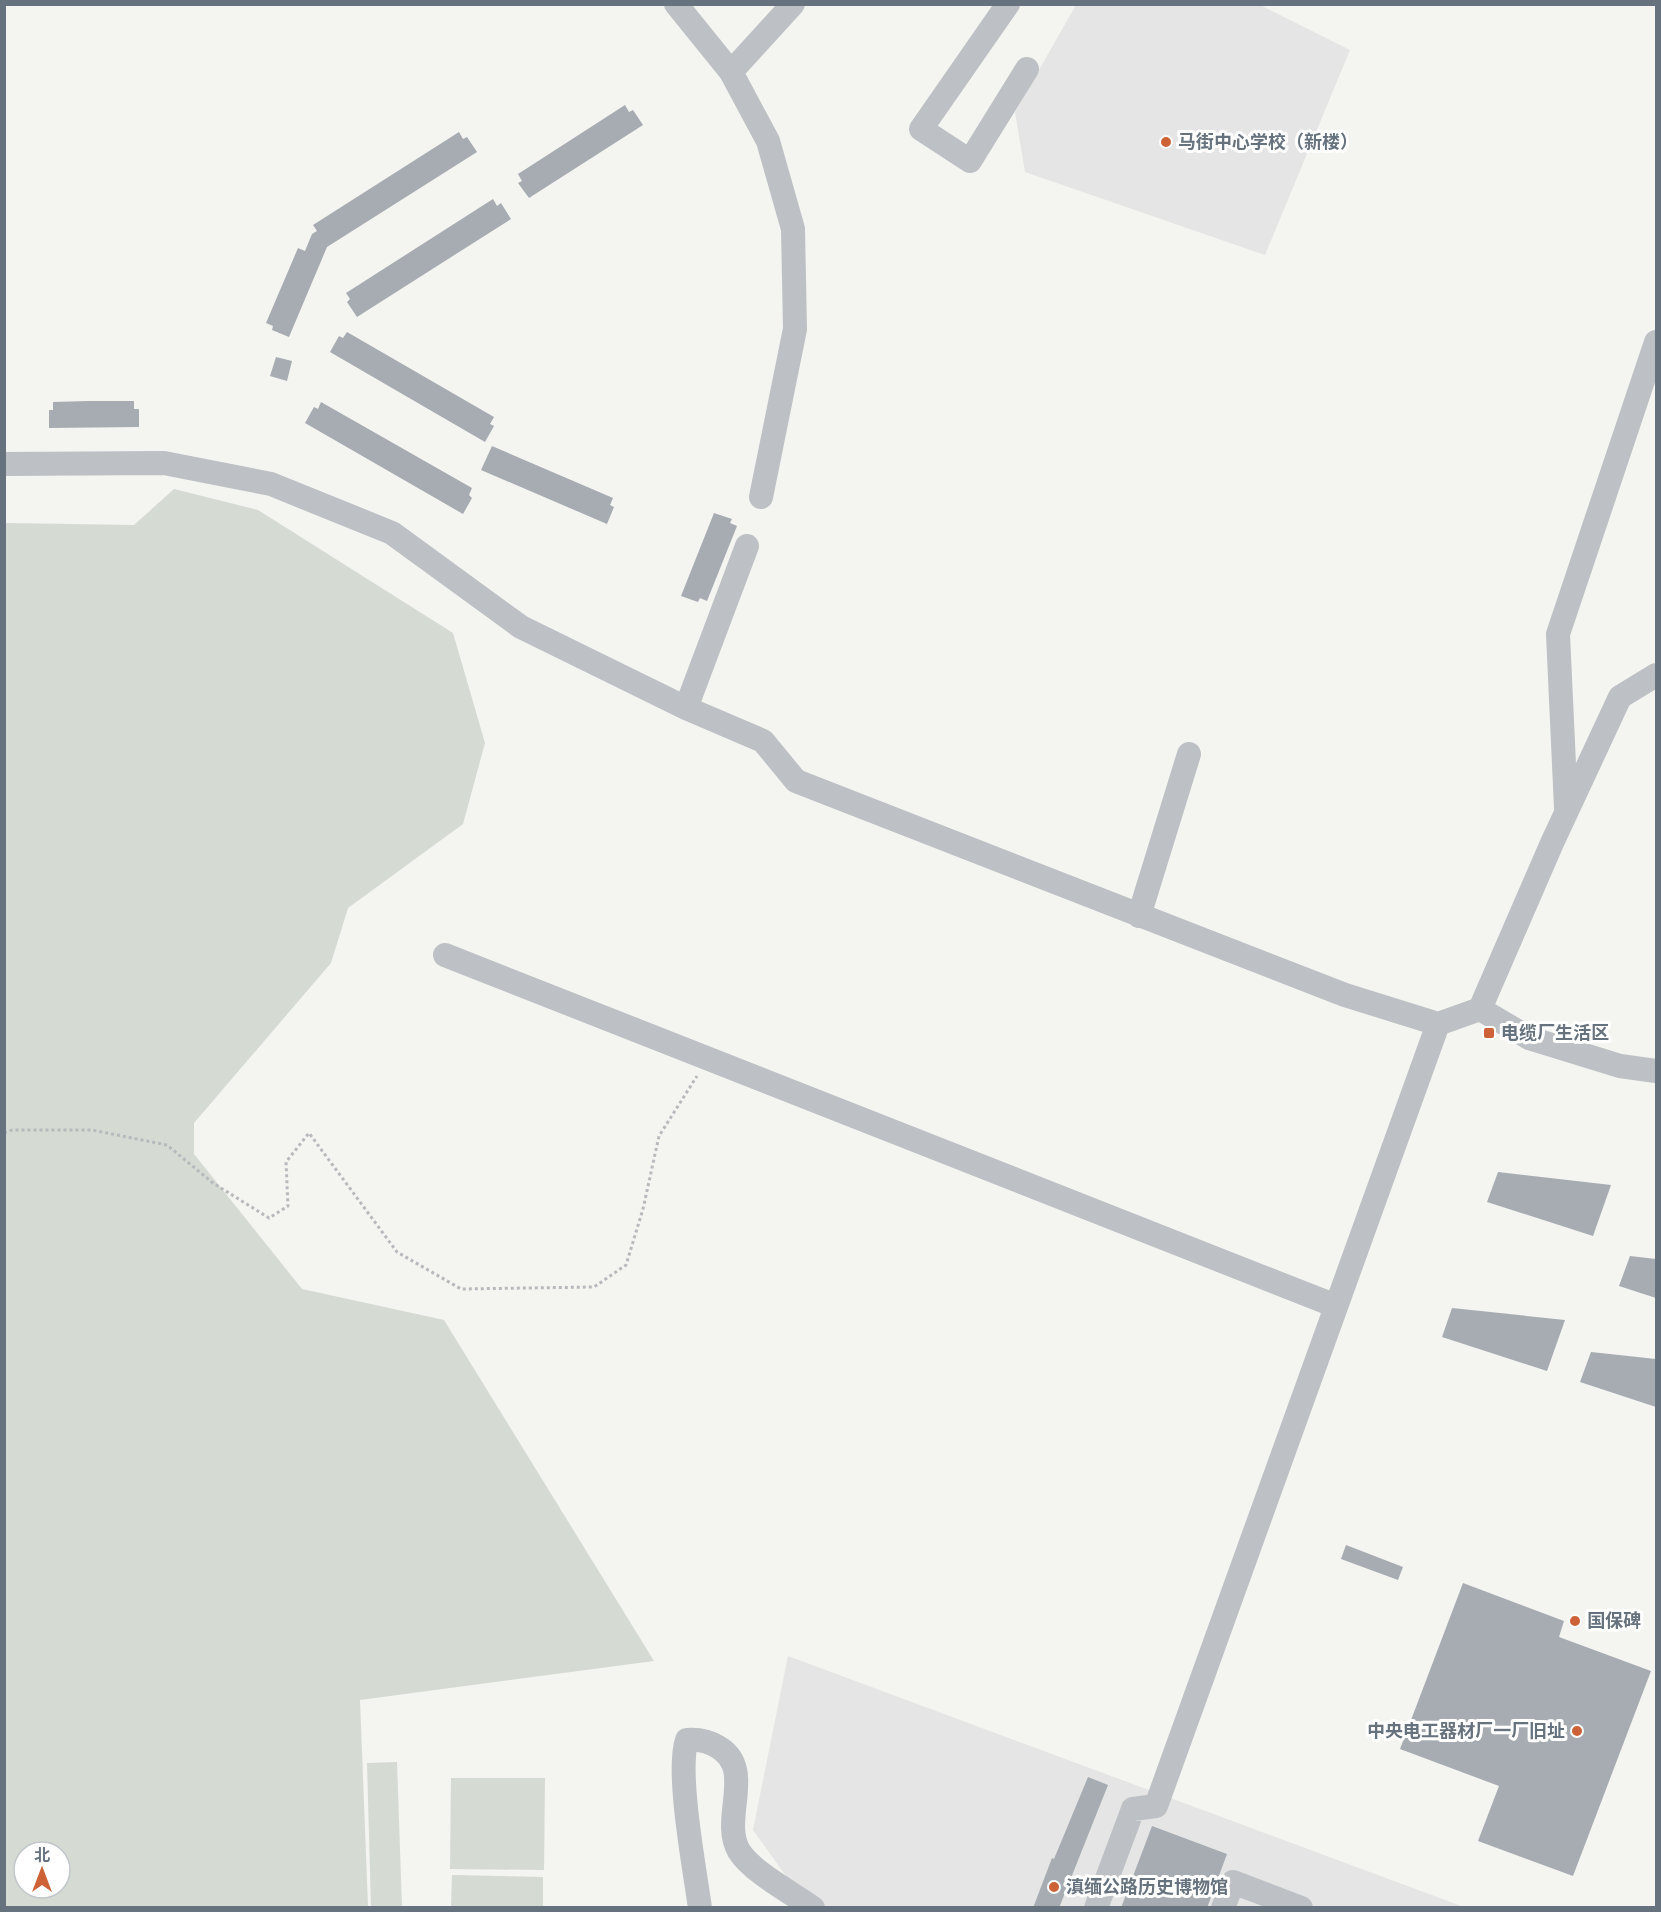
<svg xmlns="http://www.w3.org/2000/svg" width="1661" height="1912" font-family="'Alegreya Sans','Noto Sans SC',sans-serif">
  <style>
    .built { fill: #e4e5e4 }
    .green { fill: #d5dad2; fill-rule: evenodd }
    .building { fill: #a6acb2 }
    .lines { fill: none; stroke-linecap: round; stroke-linejoin: round }
    .path { stroke: #b7b9bc; stroke-width: 3; stroke-dasharray: 3 3; stroke-linecap: butt }
    .minor { stroke: #bdc0c4; stroke-width: 24 }
    .poi-dot { fill: #cd6237; stroke: #fff; stroke-width: 2 }
    .labels { text-anchor: middle; stroke-width: 6; stroke-linejoin: round; paint-order: stroke }
    .poi-label { font-size: 18px; font-weight: bold; fill: #66727e; stroke: #fff; text-anchor: start }
  </style>
  <rect width="100%" height="100%" fill="#f4f4f1"/>
  <path class="built" d="M1076,5H1260L1350,50L1265,255L1025,172L1015,112Z
    M788,1656L1464,1907H808L753,1830Z"/>
  <path class="green" d="M174,489L258,510L453,633L485,743L463,824L348,908L331,963L194,1123V1154L302,1289L444,1320L654,1661L360,1700L368,1907H5V523L134,525ZM24,1852H60V1888H24Z
    M397,1762L402,1907H371L367,1763Z
    M451,1778H545L544,1870L450,1869Z
    M452,1875L543,1877V1907H451Z"/>
  <path class="building" d="M625,105L629,112L633,110L643,125L529,198L518,183L522,181L518,174Z
    M459,132L463,139L467,137L477,152L327,247L289,337L272,330L273,326L266,323L298,248L305,251L312,234L317,231L313,225Z
    M493,199L497,206L501,203L511,219L357,317L347,302L350,299L346,293Z
    M347,332L494,417L490,424L494,426L485,442L330,352L339,336L343,338Z
    M276,357L292,361L287,381L270,376Z
    M88,401H134V409H139V427L49,428V410H53V402Z
    M321,402L472,488L469,495L472,498L463,514L305,423L314,407L318,409Z
    M492,446L613,498L610,505L614,507L607,524L481,470Z
    M714,513L732,519L730,523L737,526L707,601L700,598L698,602L681,596Z
    M1498,1172L1611,1185L1593,1236L1487,1202Z
    M1630,1256L1656,1259V1298L1619,1286Z
    M1452,1308L1565,1320L1547,1371L1442,1337Z
    M1591,1352L1656,1359V1407L1580,1382Z
    M1346,1545L1403,1567L1398,1580L1341,1559Z
    M1463,1583L1564,1621L1559,1637L1651,1671L1573,1876L1478,1841L1499,1786L1400,1749Z
    M1088,1777L1108,1785L1059,1908H1033L1052,1858L1054,1859Z
    M1152,1826L1227,1854L1207,1908H1121Z"/>
  <g class="lines">
    <path class="path" d="M4,1133L12,1130H92L167,1145L213,1183L269,1218L288,1206L286,1162L309,1133L397,1252L461,1289L594,1287L626,1265L643,1209L659,1136L697,1076"/>
    <path class="minor" d="M676,4L731,72L768,141L793,229L795,329L761,497
      M1008,4L921,129L970,161L1027,69
      M731,72L793,4
      M4,464L164,463L271,484L392,533L521,627L686,708L763,741L796,781L1345,995L1438,1024L1480,1009L1552,843L1620,697L1656,675
      M686,708L747,546
      M1566,808L1558,634L1656,342
      M1139,916L1189,754
      M445,955L1336,1306
      M1480,1009L1529,1038L1620,1066L1656,1071
      M700,1908C695,1871 676,1771 687,1740C699,1739 708,1741 718,1747C756,1769 720,1819 739,1851C752,1872 792,1893 813,1908
      M1096,1908L1133,1809L1156,1806L1438,1024
      M1223,1908L1233,1882L1301,1908"/>
  </g>
  <g class="poi-dot">
    <circle cx="1166" cy="142" r="6"/>
    <rect x="1483" y="1027" width="12" height="12" rx="3"/>
    <circle cx="1575" cy="1621" r="6"/>
    <circle cx="1577" cy="1731" r="6"/>
    <circle cx="1054" cy="1887" r="6"/>
  </g>
  <g class="labels">
    <g class="poi-label">
      <text x="1178" y="148">马街中心学校（新楼）</text>
      <text x="1501" y="1039">电缆厂生活区</text>
      <text x="1587" y="1627">国保碑</text>
      <text x="1565" y="1737" text-anchor="end">中央电工器材厂一厂旧址</text>
      <text x="1066" y="1893">滇缅公路历史博物馆</text>
    </g>
  </g>
  <rect width="1661" height="1912" fill="none" stroke="#66727e" stroke-width="12"/>
  <g transform="translate(42 1870)"><circle r="28" fill="#ffffff" stroke="#c2c7cb" stroke-width="1.5"/>
  <path d="M0-4.5L10 22L0 15L-10 22Z" fill="#cd6237"/>
  <text y="-9" font-size="16" font-weight="bold" text-anchor="middle" fill="#66727e">北</text>
  </g>
</svg>
